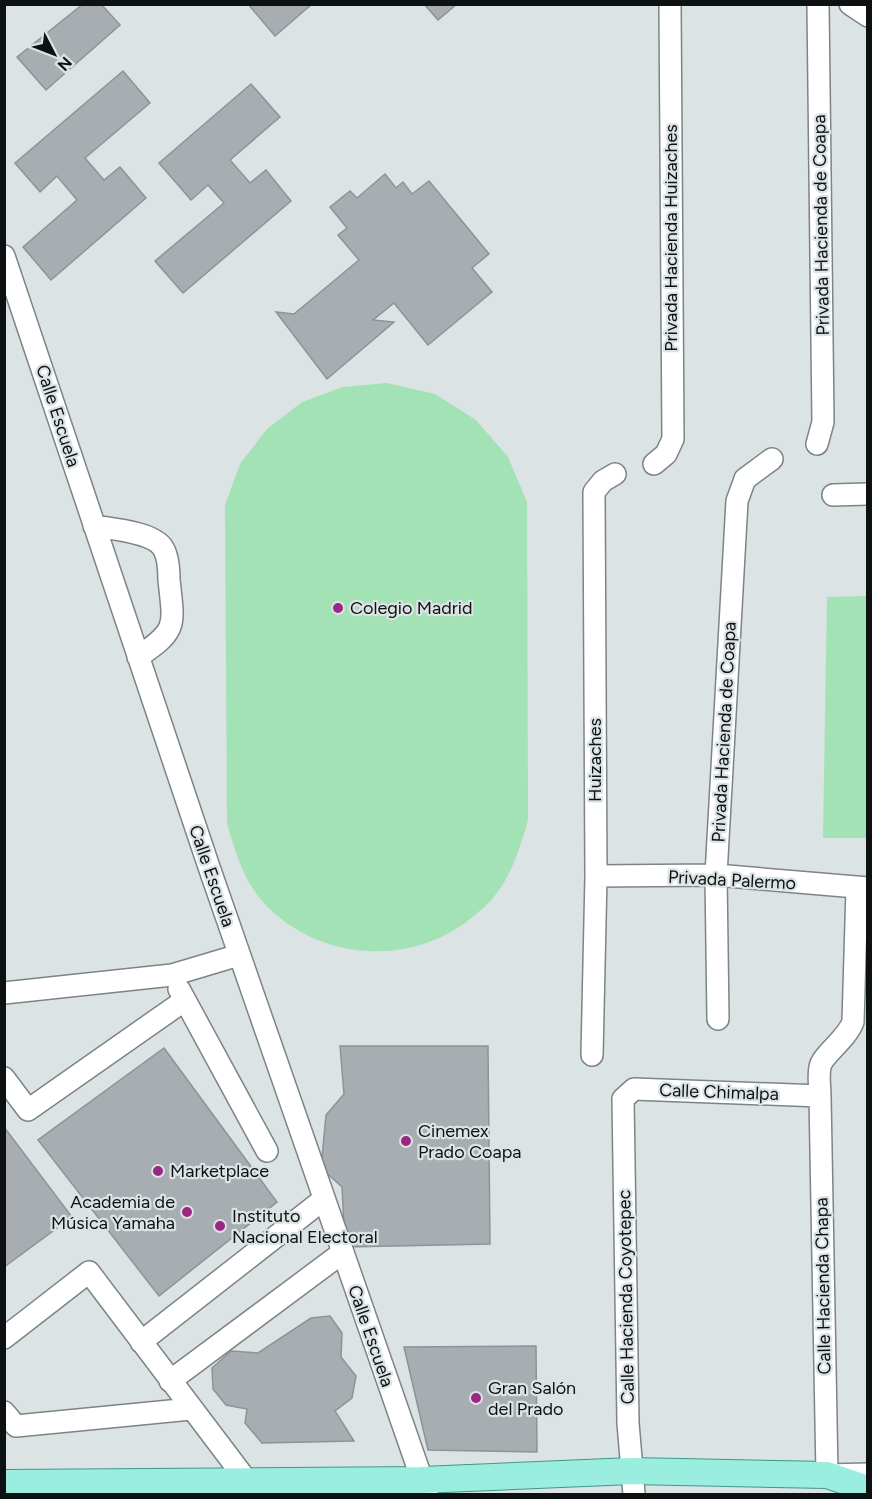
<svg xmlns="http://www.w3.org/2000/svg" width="872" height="1499" font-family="Figtree,sans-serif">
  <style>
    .green { fill: #a2e2b5 }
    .building { fill: #a7adb1; stroke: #8d9396; stroke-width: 1.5 }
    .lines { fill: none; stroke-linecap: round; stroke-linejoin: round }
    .minor-casing { stroke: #7d8485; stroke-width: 24 }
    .major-casing { stroke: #3d998a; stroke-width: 28 }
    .minor { stroke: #fff; stroke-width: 21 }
    .major { stroke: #9aeee0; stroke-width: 26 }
    .poi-dot { fill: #9a2783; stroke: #dbe3e4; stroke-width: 2 }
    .labels { text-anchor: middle; stroke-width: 4.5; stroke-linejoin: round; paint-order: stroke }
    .street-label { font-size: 18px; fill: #0e1111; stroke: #dbe3e4 }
    .poi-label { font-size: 18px; fill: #0e1111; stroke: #dbe3e4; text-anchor: start }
  </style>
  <rect width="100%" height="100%" fill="#dbe3e4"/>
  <path class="green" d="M387,383L435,394L476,420L508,457L527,502L528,820C520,848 512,875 493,898C488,904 482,909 476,914C415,968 318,963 262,901C243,879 235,851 227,823L225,505L240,464L267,429L302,402L343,387Z
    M867,596V838H823L827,597Z"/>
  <path class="building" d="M83,4H101L120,25L46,90L17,57Z
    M248,4H312L275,36Z
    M424,4H457L438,20Z
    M123,71L150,103L85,158L104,180L120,167L146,198L51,280L23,247L77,200L57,176L40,192L15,163Z
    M251,84L280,117L230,160L250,183L266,170L291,201L183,293L155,261L224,203L208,185L191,200L159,163Z
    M385,174L396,188L403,182L412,194L429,181L489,254L472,268L492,292L428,345L394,303L373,320L394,322L327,379L276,312L294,314L359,260L338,235L347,228L330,207L350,191L357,198Z
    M340,1046H488L490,1244L345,1247L342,1187L321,1168L326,1115L344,1094Z
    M164,1048L277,1202L159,1296L38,1140Z
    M4,1127L72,1217L4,1267Z
    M330,1316L342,1333L341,1357L356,1376L352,1398L335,1411L354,1441L262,1443L245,1423L247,1409L226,1405L213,1389L212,1368L231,1351L258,1353L311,1318Z
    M536,1346L537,1452L428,1450L404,1347Z"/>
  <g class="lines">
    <g class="minor-casing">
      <path id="minor" d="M850,4L868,16
        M4,256L209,867L427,1494
        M817,444L823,422L818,4
        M654,464L666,454L673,439L670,4
        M833,495L868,494
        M94,526C112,529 153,532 163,548C168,556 169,571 169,580C174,626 178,630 138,657
        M596,876L716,875L868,888
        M857,888L853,1022C846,1040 822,1055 820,1067C818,1076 820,1087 820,1096L827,1475L868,1474
        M179,989L267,1151
        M4,993L172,975L239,955
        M718,1019L716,875L737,501L745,479L772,459
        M592,1055L596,876L594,492L603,481L615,474
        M4,1078L28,1110L185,1000
        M4,1338L89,1272L247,1481
        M141,1342L324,1199
        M170,1381L342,1253
        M4,1412L16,1426L191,1409
        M634,1494L628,1423L623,1099L634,1089L820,1096"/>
    </g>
    <g class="major-casing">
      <path id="major" d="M4,1483L422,1480L632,1471L827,1475L868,1489"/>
    </g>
    <use href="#minor" class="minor"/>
    <use href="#major" class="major"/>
  </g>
  <g class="poi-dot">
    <circle cx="338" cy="608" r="6"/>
    <circle cx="406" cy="1141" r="6"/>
    <circle cx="158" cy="1171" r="6"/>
    <circle cx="187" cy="1212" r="6"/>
    <circle cx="220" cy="1226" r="6"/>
    <circle cx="476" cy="1398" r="6"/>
  </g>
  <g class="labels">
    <g class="street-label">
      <text transform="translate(821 225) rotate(-91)" y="6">Privada Hacienda de Coapa</text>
      <text transform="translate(671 238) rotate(-90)" y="6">Privada Hacienda Huizaches</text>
      <text transform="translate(58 416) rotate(72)" y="6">Calle Escuela</text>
      <text transform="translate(724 732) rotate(-87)" y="6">Privada Hacienda de Coapa</text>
      <text transform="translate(595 760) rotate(-90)" y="6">Huizaches</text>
      <text transform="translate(212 876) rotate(71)" y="6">Calle Escuela</text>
      <text transform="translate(732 880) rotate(3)" y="6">Privada Palermo</text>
      <text transform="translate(719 1092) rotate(2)" y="6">Calle Chimalpa</text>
      <text transform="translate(823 1286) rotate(-91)" y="6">Calle Hacienda Chapa</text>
      <text transform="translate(626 1297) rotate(-91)" y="6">Calle Hacienda Coyotepec</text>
      <text transform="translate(371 1336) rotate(71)" y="6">Calle Escuela</text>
    </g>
    <g class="poi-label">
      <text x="350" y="614">Colegio Madrid</text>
      <text x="418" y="1137">Cinemex<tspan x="418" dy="21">Prado Coapa</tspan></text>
      <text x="170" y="1177">Marketplace</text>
      <text x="175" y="1208" text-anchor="end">Academia de<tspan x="175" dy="21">Música Yamaha</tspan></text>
      <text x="232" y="1222">Instituto<tspan x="232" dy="21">Nacional Electoral</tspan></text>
      <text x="488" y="1394">Gran Salón<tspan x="488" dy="21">del Prado</tspan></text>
    </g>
  </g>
  <rect width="872" height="1499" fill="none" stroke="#0e1111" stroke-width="12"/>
  <g transform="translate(54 54) rotate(132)" stroke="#dbe3e4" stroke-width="4.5" paint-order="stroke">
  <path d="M0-4.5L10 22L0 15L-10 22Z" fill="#0e1111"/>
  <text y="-9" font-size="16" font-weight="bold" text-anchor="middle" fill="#0e1111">N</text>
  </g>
</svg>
